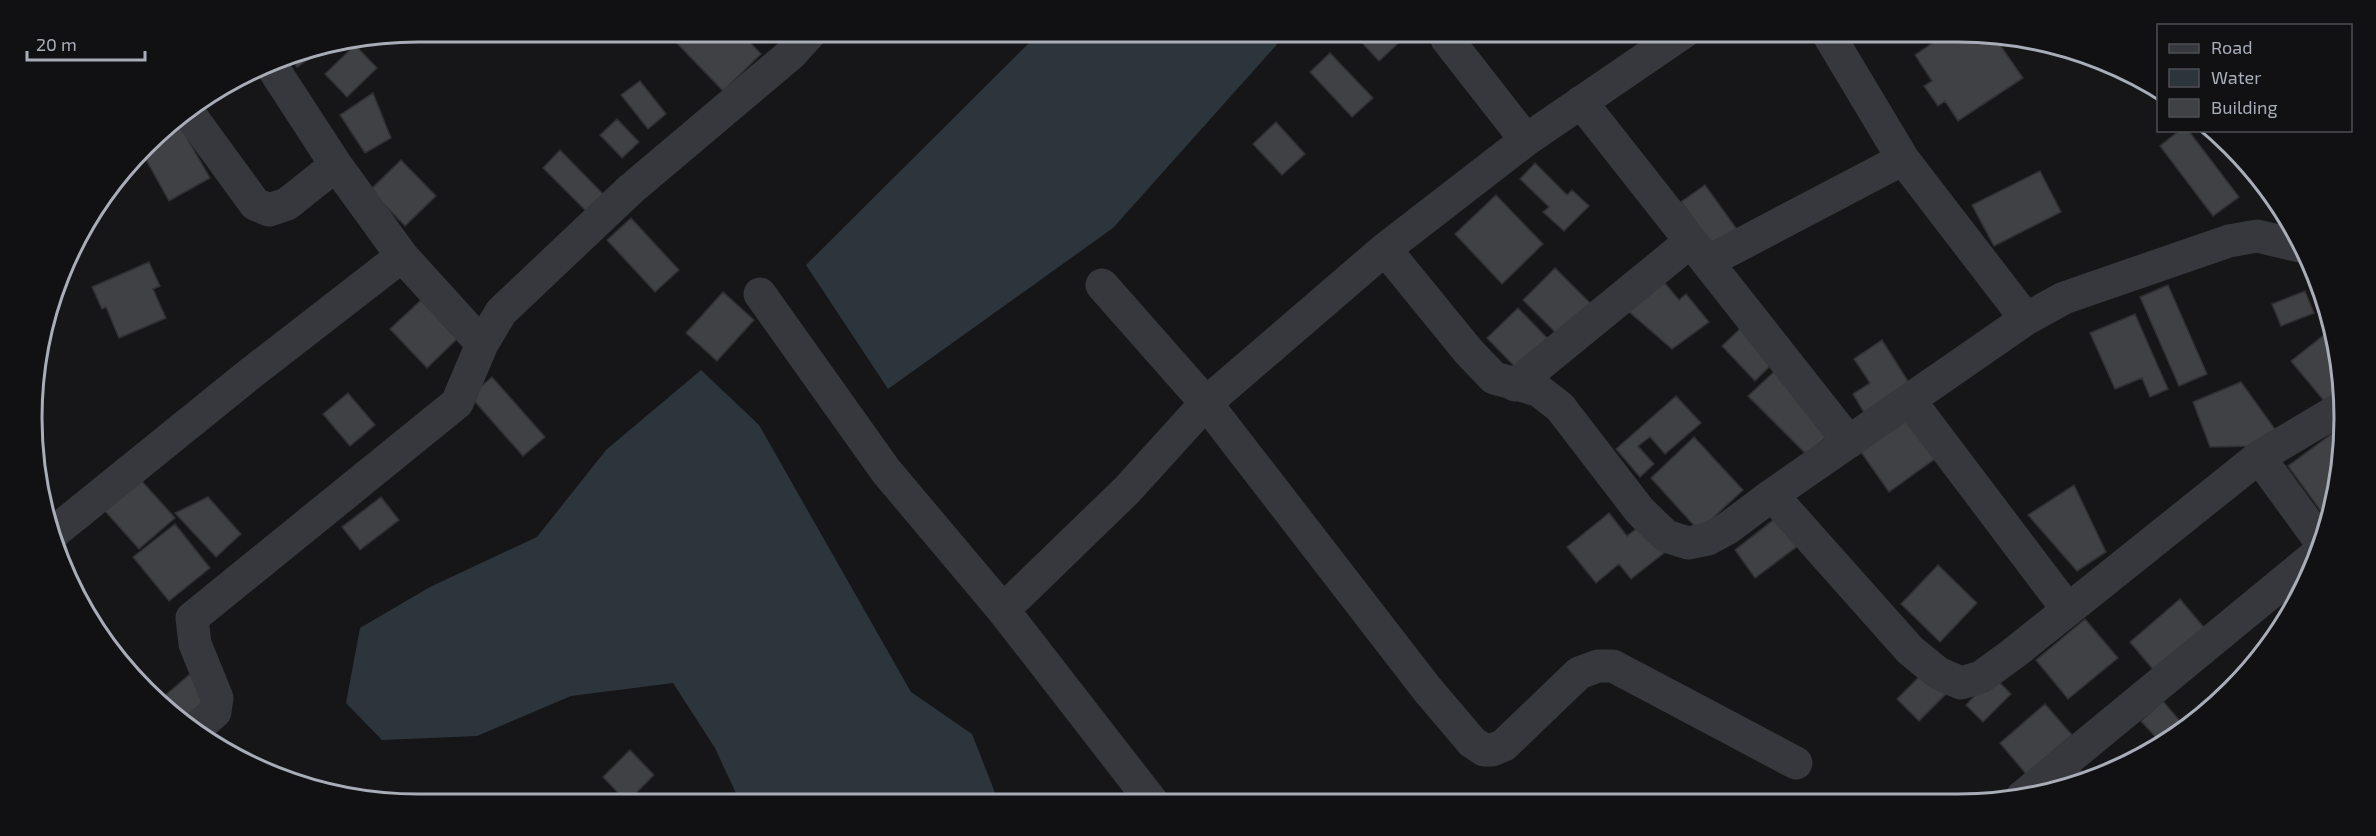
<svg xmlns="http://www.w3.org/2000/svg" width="2376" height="836" font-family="'Exo 2',sans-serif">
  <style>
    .water { fill: #2c353c }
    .building { fill: #404145; stroke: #303034; stroke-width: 1.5 }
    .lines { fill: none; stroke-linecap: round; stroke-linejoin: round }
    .minor { stroke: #37383d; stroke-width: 33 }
    .rim { fill: none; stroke: #a8adb8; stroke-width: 3 }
  </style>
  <rect width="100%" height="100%" fill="#161618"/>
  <path class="water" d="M1040,32H1288L1113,228L888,389L806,265Z
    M701,370L759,425L911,692L972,734L999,803L741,804L715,748L673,683L571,696L477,736L382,740L346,703L360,628L430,587L537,537L606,450Z"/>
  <path class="building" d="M678,32H740L761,54L723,91L671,37Z
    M1352,32H1402L1406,36L1379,61Z
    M1949,32L1952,38L1962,32L1985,35L1986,37L1994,36L2023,78L1958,121L1945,101L1938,106L1924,86L1932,81L1915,55Z
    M355,45L377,68L347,97L325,74Z
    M321,51L297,67L290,57Z
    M1330,53L1373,98L1352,117L1310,72Z
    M640,81L666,114L648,129L621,95Z
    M373,93L391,138L365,153L340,115Z
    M617,119L639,142L622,158L600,135Z
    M1276,122L1305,154L1282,175L1253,144Z
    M180,126L210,178L169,201L143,154L152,142Z
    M2180,130H2188L2239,197L2213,216L2160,146Z
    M560,150L604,195L587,212L543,168Z
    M401,160L436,196L405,226L370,190Z
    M1535,163L1567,195L1572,190L1589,206L1564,231L1543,212L1549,207L1520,179Z
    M2040,171L2061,212L1994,246L1972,205Z
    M1705,185L1741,235L1717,252L1681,202Z
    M1496,195L1543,244L1502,284L1455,234Z
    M631,218L679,270L655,292L607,240Z
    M149,262L160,286L153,289L166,318L119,338L106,307L102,309L92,287Z
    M1555,268L1592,305L1560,337L1523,300Z
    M1664,282L1679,300L1686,294L1709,322L1672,349L1627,310Z
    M2168,285L2207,374L2179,386L2140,297Z
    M2305,291L2314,313L2281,326L2272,304Z
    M723,292L754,320L717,361L686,333Z
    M421,300L457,339L427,368L390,329Z
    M1518,308L1551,342L1520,372L1487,338Z
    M2135,314L2168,389L2150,397L2142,378L2115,389L2090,333Z
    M1744,325L1778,358L1755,381L1722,346Z
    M2329,331L2341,367L2340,391L2325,402L2291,361Z
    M1882,340L1911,386L1866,416L1853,394L1870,383L1854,359Z
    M1776,370L1834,429L1807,455L1748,396Z
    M492,377L545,437L523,456L470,396Z
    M2241,382L2277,432L2258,446L2210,447L2193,402Z
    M348,393L375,425L350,446L323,414Z
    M1676,396L1701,423L1665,454L1650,437L1638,446L1654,464L1640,477L1616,449Z
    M1912,412L1943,453L1889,492L1856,445Z
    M2337,430L2331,518L2329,522L2288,466Z
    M1694,437L1743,490L1699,531L1651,478Z
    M140,479L175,518L139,549L105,511Z
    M2074,485L2106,552L2077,571L2028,515Z
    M208,497L241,534L216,557L175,513Z
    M381,497L399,520L360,550L342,527Z
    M1609,513L1627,536L1641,525L1664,553L1631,579L1619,564L1596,583L1567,547Z
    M1781,514L1803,542L1755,578L1735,550Z
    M175,524L210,568L169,601L133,557Z
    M1938,565L1977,603L1940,642L1901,604Z
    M2180,599L2206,630L2156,673L2130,642Z
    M2085,619L2118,658L2068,699L2036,660Z
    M1924,672L1946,694L1919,721L1897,699Z
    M190,674L213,701L187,723L162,698Z
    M1993,676L2011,694L1983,722L1966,705Z
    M2163,701L2185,727L2161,743L2141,721Z
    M2045,704L2072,735L2026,774L2000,743Z
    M630,750L654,775L627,802L603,777Z
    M2073,762L2087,778L2041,791Z"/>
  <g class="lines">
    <path class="minor" d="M1827,32L1903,159L2026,319
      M1447,39L1526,140
      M1581,102L1849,442
      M188,112L255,204L269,210L287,204L336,165
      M1385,249L1469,352L1494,378L1538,390L1560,407L1640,511L1666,536L1688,543L1708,539L1728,528L1772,495L2026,319L2064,298L2229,241L2257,236L2300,246
      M402,256L482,344
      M1707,262L1903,159
      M1102,285L1206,403L1427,689L1472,742L1484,750H1492L1504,745L1579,673L1598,666H1613L1796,763
      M760,294L886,471L1003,610L1153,803
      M1515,385L1691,241
      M1910,401L2068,610
      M1772,495L1910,650L1938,673L1961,683L1981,677L2014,653L2259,457
      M52,534L246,377L402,256L336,165L269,62
      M2321,542L2259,457L2338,410
      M1003,610L1127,490L1206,403L1385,249L1526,140L1684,32
      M194,730L215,712L217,698L195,644L192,618L457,403L482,344L501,312L631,189L791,54L811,32
      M2022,797L2316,555"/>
  </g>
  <path d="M0 0H2376V836H0ZM418 42H1958A376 376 0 0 1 2334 418V418A376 376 0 0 1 1958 794H418A376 376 0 0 1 42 418V418A376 376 0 0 1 418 42Z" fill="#111113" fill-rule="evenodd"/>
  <path class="rim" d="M418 42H1958A376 376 0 0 1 2334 418V418A376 376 0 0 1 1958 794H418A376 376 0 0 1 42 418V418A376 376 0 0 1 418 42Z"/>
  <rect x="2157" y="24" width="195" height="108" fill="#111113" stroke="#4d4f55" stroke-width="1.5"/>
  <rect x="2169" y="44" width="30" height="9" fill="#37383d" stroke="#4d4f55" stroke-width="1.5"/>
  <text x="2211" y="54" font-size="18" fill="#a8adb8">Road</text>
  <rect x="2169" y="69" width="30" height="18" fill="#2c353c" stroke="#4d4f55" stroke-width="1.5"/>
  <text x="2211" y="84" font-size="18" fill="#a8adb8">Water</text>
  <rect x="2169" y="99" width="30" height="18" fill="#404145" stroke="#4d4f55" stroke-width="1.5"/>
  <text x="2211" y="114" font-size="18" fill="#a8adb8">Building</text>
  <path d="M27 51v9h118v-9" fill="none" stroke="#a8adb8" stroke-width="3"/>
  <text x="36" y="51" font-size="18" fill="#a8adb8" stroke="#111113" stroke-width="4.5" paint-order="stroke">20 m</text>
</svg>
